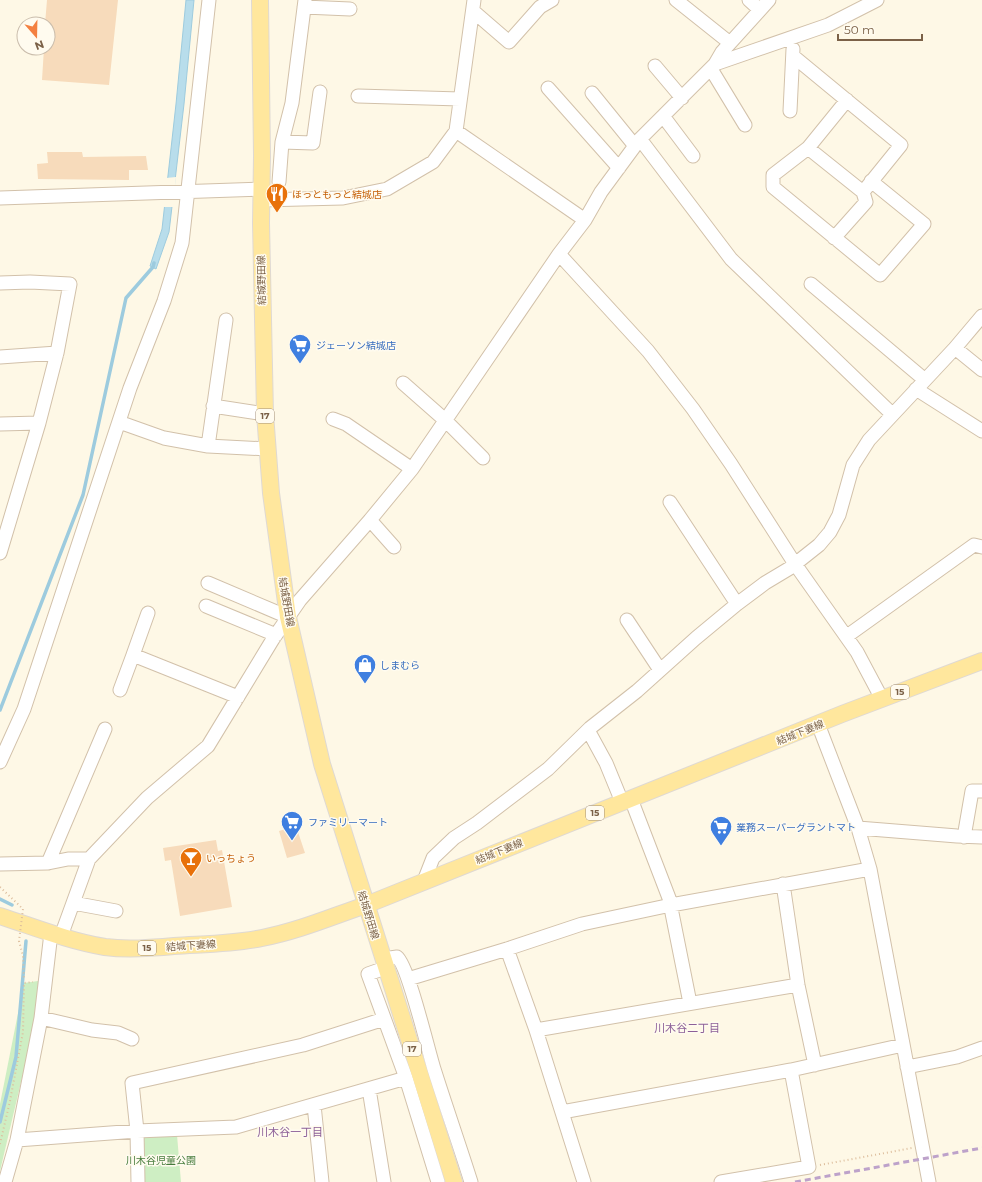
<svg xmlns="http://www.w3.org/2000/svg" width="982" height="1182" font-family="Montserrat,'Noto Sans JP',sans-serif">
  <style>
    .green { fill: #ceeec3 }
    .water { fill: #b8ddeb; stroke: #9dcbde }
    .pier { fill: #fef8e6 }
    .lines { fill: none; stroke-linecap: round; stroke-linejoin: round }
    .stream { stroke: #9dcbde; stroke-width: 3.5 }
    .building { fill: #f7dbbb }
    .minor-casing { stroke: #d2c1aa; stroke-width: 15 }
    .major-casing { stroke: #dfd9d3; stroke-width: 18 }
    .path { stroke: #ddbe9d; stroke-width: 2; stroke-dasharray: 1 3; stroke-linecap: butt }
    .minor { stroke: #fff; stroke-width: 13 }
    .major { stroke: #ffe79d; stroke-width: 16 }
    .rail { stroke: #bda2ca; stroke-width: 3; stroke-dasharray: 6 4; stroke-linecap: butt }
    .path-bridge { stroke: #ddbe9d; stroke-width: 2; stroke-dasharray: 1 3; stroke-linecap: butt }
    .labels { text-anchor: middle; stroke-width: 3; stroke-linejoin: round; paint-order: stroke }
    .shield { fill: #fffbef; stroke: #a38f79; stroke-width: 1 }
    .shield-label { font-size: 9px; font-weight: bold; fill: #7b6147 }
    .food-label { font-size: 10px; fill: #c56008; stroke: #fffbef; text-anchor: start }
    .street-label { font-size: 10px; fill: #7b6147; stroke: #fffbef }
    .shop-label { font-size: 10px; fill: #366cbe; stroke: #fffbef; text-anchor: start }
    .park-label { font-size: 10px; fill: #467c3c; stroke: #fffbef }
    .neighbourhood-label { font-size: 11px; fill: #8c5f98; stroke: #fffbef }
  </style>
  <rect width="100%" height="100%" fill="#fef8e6"/>
  <path class="green" d="M45,980L0,1171V1104L24,983Z
    M177,1135L181,1182H144L142,1137Z"/>
  <path class="water" d="M186,0H194L184,104L169,232L156,269L150,266L162,229L176,104Z"/>
  <path class="pier" d="M176,177L174,207H162L166,178Z"/>
  <g class="lines">
    <path class="stream" d="M0,710L83,495L126,298L153,267L154,263
      M0,899L12,905
      M0,1122L16,1057L26,941"/>
  </g>
  <path class="building" d="M47,0H118L109,85L42,80L44,48H48V24H45Z
    M47,152H82L83,157L146,156L148,170H129V180L38,179L37,164L48,163Z
    M296,826L305,853L287,858L279,831Z
    M216,840L218,851L222,850L232,907L180,916L171,860L165,861L163,848Z"/>
  <g class="lines">
    <g class="minor-casing">
      <path id="minor" d="M676,0L730,43
        M749,0L760,10
        M304,7L350,9
        M473,11L509,42L540,7L552,0
        M793,56L901,145L863,192L808,148L847,100
        M715,64L828,25L877,0
        M655,66L682,98
        M711,69L745,125
        M548,88L619,168
        M592,93L635,146
        M358,96L460,99
        M790,111L793,49
        M663,116L693,156
        M456,131L585,220
        M640,139L731,259L892,414
        M282,142L313,143L320,92
        M808,148L773,175V187L880,275L924,224L871,181
        M279,182L282,142L292,103L305,0
        M0,198L261,189
        M261,200L343,198L387,189L433,162L456,131L474,0
        M834,238L866,202L863,192
        M559,254L648,351L693,409L731,464L795,564L857,652L882,699
        M0,283L30,282L70,284L57,353L39,423L0,553
        M811,284L925,380
        M955,348L982,370
        M0,357L57,353
        M403,383L445,420L483,458
        M916,389L982,431
        M213,406L265,414
        M333,419L346,424L412,469
        M119,422L164,438L208,446L268,449
        M0,424L39,423
        M208,446L226,320
        M670,502L737,604
        M370,520L394,547
        M208,583L288,617
        M206,606L276,635
        M627,620L660,670
        M847,636L974,545L982,547
        M133,655L148,613
        M120,690L133,655L238,697
        M818,724L858,828L870,869L929,1182
        M588,730L606,763L622,802
        M0,762L24,709L130,388L164,301L182,243L209,0
        M631,799L669,898L690,1003
        M858,828L957,836L982,837
        M964,837L972,791H982
        M48,863L105,729
        M0,864L48,863L68,859H89
        M424,881L433,858L454,838L477,823L548,769L590,728L637,691L696,638L737,604L765,583L790,568L819,545L830,532L839,515L853,465L869,440L955,348L982,316
        M783,884L798,985L815,1065
        M73,903L116,911
        M61,936L89,859L147,798L208,746L273,639L300,600L370,520L412,469L559,254L585,220L601,192L640,139L715,64L722,52L769,0
        M507,949L536,1030L584,1182
        M383,959L397,957C408,965 428,1050 434,1069C446,1107 459,1144 471,1182
        M385,968L368,974L406,1078L438,1182
        M408,979L507,949L582,924L671,905L870,869
        M41,1018L92,1030L118,1033L132,1039
        M536,1030L798,985
        M907,1067L957,1057L982,1048
        M369,1089L384,1182
        M314,1105L322,1182
        M562,1112L791,1070L903,1045
        M17,1140L137,1131L236,1127L406,1078
        M5,1182L17,1140L41,1018L51,933
        M138,1182L137,1131L132,1083L303,1045L384,1019
        M721,1182L809,1167L791,1070"/>
    </g>
    <g class="major-casing">
      <path id="major" d="M260,0L262,156L261,223L265,414L271,493L288,617L322,764L454,1182
        M0,916C34,927 69,941 105,947C127,950 151,948 174,946C203,944 233,944 262,938C298,931 331,917 366,905L842,714L982,661"/>
    </g>
    <path class="path" d="M0,1144L10,1101L23,1032L24,983L33,982
      M820,1165L912,1148"/>
    <use href="#minor" class="minor"/>
    <use href="#major" class="major"/>
    <path class="rail" d="M795,1182L982,1148"/>
    <path class="path-bridge" d="M0,887L23,909L19,941L23,956L24,980"/>
  </g>
  <defs>
    <g id="restaurant-pin" transform="scale(1.15)"><path d="M0 17L-7.5 6A9.5 9.5 0 1 1 7.5 6Z" fill="#e8710a" stroke="#fffbef"/><path d="M-5-6h1v4h1v-4h1v4h1v-4h1v5L-1.5 .5V6h-2V.5L-5-1ZM5-6V6H3V1.5H1.5Q1.5-4 5-6Z" fill="#fff"/></g>
    <g id="supermarket-pin" transform="scale(1.15)"><path d="M0 17L-7.5 6A9.5 9.5 0 1 1 7.5 6Z" fill="#3f7fe0" stroke="#fffbef"/><path d="M-6-5.5h2.5l.6 2H6L4.5 2H-2.5L-4.4-4H-6ZM-1.5 3.2a1.3 1.3 0 1 0 .1 0ZM3 3.2a1.3 1.3 0 1 0 .1 0Z" fill="#fff"/></g>
    <g id="shop-pin" transform="scale(1.15)"><path d="M0 17L-7.5 6A9.5 9.5 0 1 1 7.5 6Z" fill="#3f7fe0" stroke="#fffbef"/><path d="M-5-2.5h2.3a2.7 3.5 0 0 1 5.4 0H5L5.5 6h-11ZM-1.5-2.5h3a1.5 2.3 0 0 0-3 0Z" fill="#fff"/></g>
    <g id="bar-pin" transform="scale(1.15)"><path d="M0 17L-7.5 6A9.5 9.5 0 1 1 7.5 6Z" fill="#e8710a" stroke="#fffbef"/><path d="M-6-5H6L.8 .8V4.5H3.5V6h-7V4.5H-.8V.8Z" fill="#fff"/></g>
  </defs>
  <g fill-rule="evenodd">
    <use href="#restaurant-pin" x="277" y="194"/>
    <use href="#supermarket-pin" x="300" y="345"/>
    <use href="#shop-pin" x="365" y="665"/>
    <use href="#supermarket-pin" x="292" y="822"/>
    <use href="#supermarket-pin" x="721" y="827"/>
    <use href="#bar-pin" x="191" y="858"/>
  </g>
  <g class="labels">
    <g class="shield">
      <rect x="256" y="409" width="18" height="14" rx="3"/>
      <rect x="891" y="685" width="18" height="14" rx="3"/>
      <rect x="586" y="806" width="18" height="14" rx="3"/>
      <rect x="138" y="941" width="18" height="14" rx="3"/>
      <rect x="403" y="1042" width="18" height="14" rx="3"/>
    </g>
    <g class="shield-label">
      <text x="265" y="419">17</text>
      <text x="900" y="695">15</text>
      <text x="595" y="816">15</text>
      <text x="147" y="951">15</text>
      <text x="412" y="1052">17</text>
    </g>
    <g class="food-label">
      <text x="292" y="198">ほっともっと結城店</text>
      <text x="206" y="862">いっちょう</text>
    </g>
    <g class="street-label">
      <text transform="translate(261 280) rotate(-91)" y="4">結城野田線</text>
      <text transform="translate(287 602) rotate(80)" y="4">結城野田線</text>
      <text transform="translate(800 732) rotate(-22)" y="4">結城下妻線</text>
      <text transform="translate(499 851) rotate(-22)" y="4">結城下妻線</text>
      <text transform="translate(369 915) rotate(73)" y="4">結城野田線</text>
      <text transform="translate(191 945) rotate(-4)" y="4">結城下妻線</text>
    </g>
    <g class="shop-label">
      <text x="316" y="349">ジェーソン結城店</text>
      <text x="380" y="669">しまむら</text>
      <text x="308" y="826">ファミリーマート</text>
      <text x="736" y="831">業務スーパーグラントマト</text>
    </g>
    <g class="park-label">
      <text x="161" y="1164">川木谷児童公園</text>
    </g>
    <g class="neighbourhood-label">
      <text x="687" y="1032">川木谷二丁目</text>
      <text x="290" y="1136">川木谷一丁目</text>
    </g>
  </g>
  <g transform="translate(36 36) rotate(160)"><circle r="19" fill="#fffbef" stroke="#cabdac"/>
  <path d="M0-3L7 15L0 10L-7 15Z" fill="#f48040"/>
  <text y="-6" font-size="11" font-weight="bold" text-anchor="middle" fill="#7b6147">N</text>
  </g>
  <path d="M838 34v6h84v-6" fill="none" stroke="#7b6147" stroke-width="2"/>
  <text x="844" y="34" font-size="12" fill="#7b6147" stroke="#fffbef" stroke-width="3" paint-order="stroke">50 m</text>
</svg>
